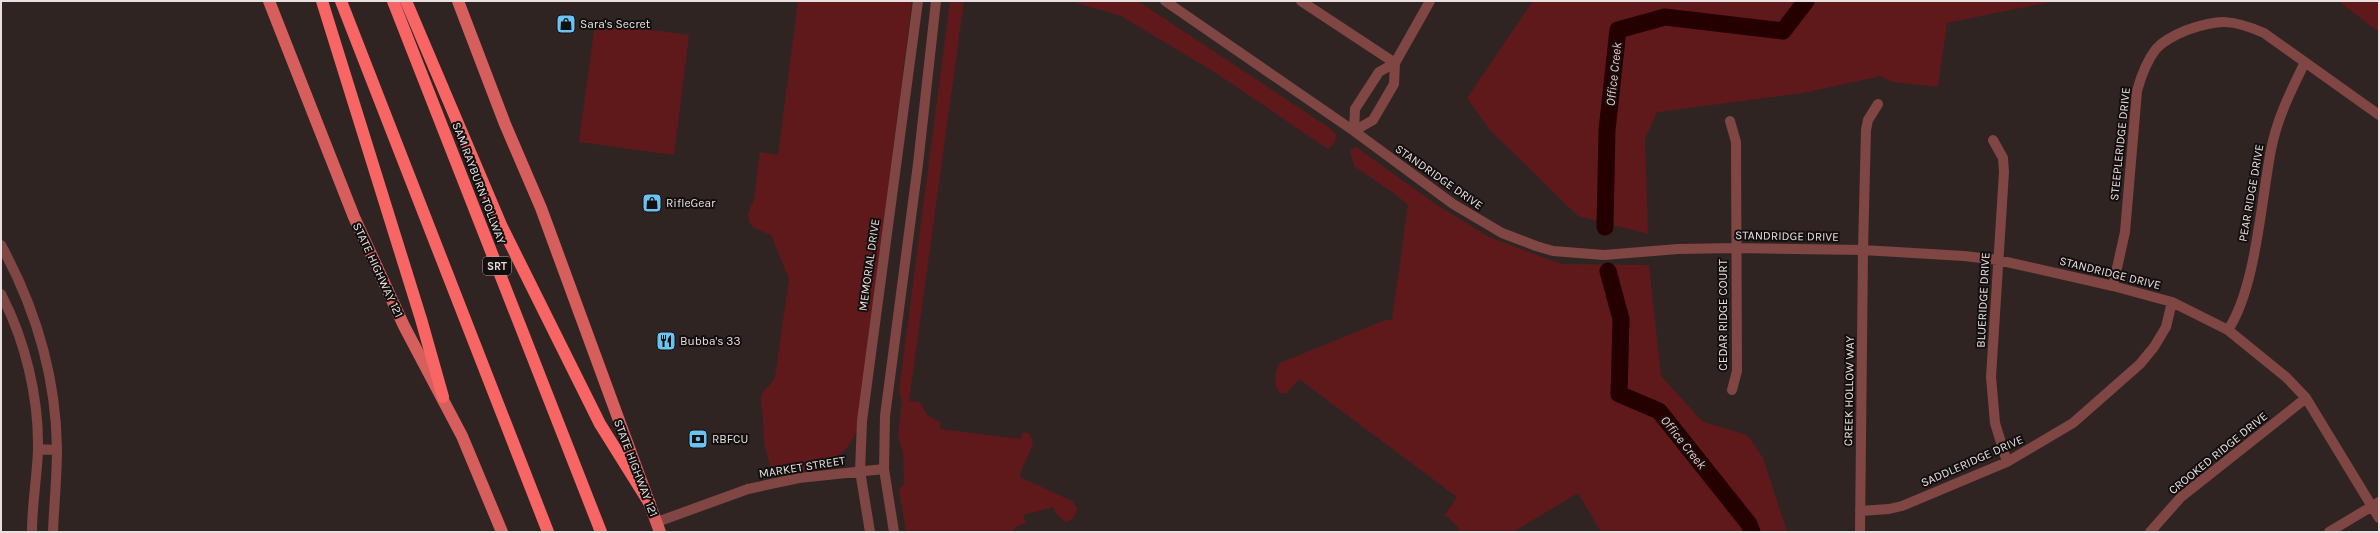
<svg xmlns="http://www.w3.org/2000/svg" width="2380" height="533" font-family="Karla,sans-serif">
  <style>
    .green { fill: #5f191b }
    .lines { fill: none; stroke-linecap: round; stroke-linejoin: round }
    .river { stroke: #240001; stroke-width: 17 }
    .minor { stroke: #804643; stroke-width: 10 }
    .major { stroke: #d65e5c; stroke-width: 12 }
    .highway { stroke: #f76665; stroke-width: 12 }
    .labels { text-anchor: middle; stroke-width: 4; stroke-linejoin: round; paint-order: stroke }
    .shield { fill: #140f0f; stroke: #a8a1a1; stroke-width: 1 }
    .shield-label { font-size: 11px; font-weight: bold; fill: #e8e0e0 }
    .poi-label { font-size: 12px; fill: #e8e0e0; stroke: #140f0f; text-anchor: start }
    .street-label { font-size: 12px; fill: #e8e0e0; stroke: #140f0f }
    .water-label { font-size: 13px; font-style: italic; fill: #f7c3bf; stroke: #140f0f }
  </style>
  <rect width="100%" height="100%" fill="#302423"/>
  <path class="green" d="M798,1H912L857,430C843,465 812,473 776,472L771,469C765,449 763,439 763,419C763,412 760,404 761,397C761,391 772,385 775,377L789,279L771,235L754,228L749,222L748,213L754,200L760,152L778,155Z
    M950,1H964L909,401L920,402L927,415L940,422V429L1021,439L1022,432L1029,433L1033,442C1029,456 1023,463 1020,477L1072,501L1077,508C1075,515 1074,520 1066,522L1056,514L1053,507L1023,515L1026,523L1017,526L1011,532H906L899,489L904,484L903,452L898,436L902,401L899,391Z
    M1070,1H1138L1328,127L1336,134L1335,142L1328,149L1216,73L1121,16Z
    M1533,1H2055L1947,23L1938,87L1892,82L1881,76L1803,93L1657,112L1645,139L1648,234L1578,216L1490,130L1467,98Z
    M2338,1H2379V32Z
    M595,23L689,35L674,155L579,142Z
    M1356,147L1434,203L1489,237L1561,264L1649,265L1661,376L1703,422L1747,435L1763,458L1787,532H1601L1578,493L1513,532H1460L1457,526L1445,515L1457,497L1299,379L1287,393H1280C1273,385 1274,371 1280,363L1385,320H1392L1408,205L1395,194L1354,166L1350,150Z"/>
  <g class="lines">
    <path class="river" d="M1605,227L1607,130L1618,30L1665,17L1783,31L1806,1
      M1608,271L1621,319L1619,394L1659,411L1749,524L1752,532"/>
    <path class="minor" d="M1165,1L1354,131L1453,204L1502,233L1536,246L1553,251L1604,255L1678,249L1736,248L1863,250L1964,256L1998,260L2113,286L2172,302L2228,330L2286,377L2306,398L2379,518
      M1301,1L1395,63
      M1730,121L1736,142L1737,371L1732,390
      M1354,131L1373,120L1394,84L1395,63L1430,1
      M1354,131L1355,109L1379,72L1395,63
      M1993,140L2003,158L2004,172L1991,377L1995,423L2007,462
      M1,245C36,309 56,377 57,449C57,477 54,505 53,532
      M2113,286L2125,232L2137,91C2141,76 2146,62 2156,49C2163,41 2177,34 2187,30C2219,19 2232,19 2264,33L2379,115
      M1,294C25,340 39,397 38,450C37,477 32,504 32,532
      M2228,330C2256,288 2261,201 2271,150C2277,118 2291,91 2305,62
      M38,449L57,450
      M1860,511L1889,509L1902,506L2007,462L2073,423L2140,364L2154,347L2166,327L2172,302
      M657,522L748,489L799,478L884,469
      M870,532L860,471L862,421L918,1
      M894,532L884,469L885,416L918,164L936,1
      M1860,532L1863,250L1866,130L1868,120L1878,104
      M2150,532L2181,497L2306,398
      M2329,532L2379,502"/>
    <path class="major" d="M269,1L354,217L404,326L462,436L502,532
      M458,1L505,124L541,208L660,532"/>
    <path class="highway" d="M322,1L421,319L443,397
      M341,1L548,532
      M393,1L601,532
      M406,1L502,227L600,424L650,504"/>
  </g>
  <defs>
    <g id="shop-square" transform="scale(1)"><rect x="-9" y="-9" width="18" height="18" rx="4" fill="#6ac3f1" stroke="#140f0f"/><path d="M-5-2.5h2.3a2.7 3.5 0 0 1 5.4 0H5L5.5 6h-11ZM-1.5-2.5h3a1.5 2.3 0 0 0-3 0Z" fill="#111"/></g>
    <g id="restaurant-square" transform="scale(1)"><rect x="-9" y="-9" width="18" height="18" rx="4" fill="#6ac3f1" stroke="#140f0f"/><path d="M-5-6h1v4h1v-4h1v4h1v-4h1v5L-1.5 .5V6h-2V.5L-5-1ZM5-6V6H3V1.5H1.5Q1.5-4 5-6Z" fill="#111"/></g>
    <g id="bank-square" transform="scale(1)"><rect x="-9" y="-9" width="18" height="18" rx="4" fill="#6ac3f1" stroke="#140f0f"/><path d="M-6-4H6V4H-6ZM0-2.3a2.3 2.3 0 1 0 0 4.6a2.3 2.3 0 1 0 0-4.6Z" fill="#111"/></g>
  </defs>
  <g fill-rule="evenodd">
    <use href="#shop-square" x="566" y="24"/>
    <use href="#shop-square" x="652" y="203"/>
    <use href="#restaurant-square" x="666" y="341"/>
    <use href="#bank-square" x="698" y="439"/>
  </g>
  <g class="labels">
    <rect class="shield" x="483" y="257" width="28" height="18" rx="3"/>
    <g class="shield-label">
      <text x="497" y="270">SRT</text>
    </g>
    <g class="poi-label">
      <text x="580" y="28">Sara's Secret</text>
      <text x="666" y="207">RifleGear</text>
      <text x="680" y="345">Bubba's 33</text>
      <text x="712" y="443">RBFCU</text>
    </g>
    <g class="street-label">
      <text transform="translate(2120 144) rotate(-84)" y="4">STEEPLERIDGE DRIVE</text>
      <text transform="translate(1439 177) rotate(35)" y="4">STANDRIDGE DRIVE</text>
      <text transform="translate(479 183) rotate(69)" y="4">SAM RAYBURN TOLLWAY</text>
      <text transform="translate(2251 193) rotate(-80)" y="4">PEAR RIDGE DRIVE</text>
      <text transform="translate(1787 236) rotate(1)" y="4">STANDRIDGE DRIVE</text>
      <text transform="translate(869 265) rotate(-82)" y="4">MEMORIAL DRIVE</text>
      <text transform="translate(378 270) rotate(65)" y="4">STATE HIGHWAY 121</text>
      <text transform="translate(2110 273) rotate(14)" y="4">STANDRIDGE DRIVE</text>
      <text transform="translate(1983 300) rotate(-87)" y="4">BLUERIDGE DRIVE</text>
      <text transform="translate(1723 315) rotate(-90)" y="4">CEDAR RIDGE COURT</text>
      <text transform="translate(1849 391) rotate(-89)" y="4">CREEK HOLLOW WAY</text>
      <text transform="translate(2218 453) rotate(-39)" y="4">CROOKED RIDGE DRIVE</text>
      <text transform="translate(1972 461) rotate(-24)" y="4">SADDLERIDGE DRIVE</text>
      <text transform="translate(802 467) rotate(-9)" y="4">MARKET STREET</text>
      <text transform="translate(636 468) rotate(69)" y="4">STATE HIGHWAY 121</text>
    </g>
    <g class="water-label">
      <text transform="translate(1613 74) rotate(-84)" y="5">Office Creek</text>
      <text transform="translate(1684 442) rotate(51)" y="5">Office Creek</text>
    </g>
  </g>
  <rect width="2380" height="533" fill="none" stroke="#e8e0e0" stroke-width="4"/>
</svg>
